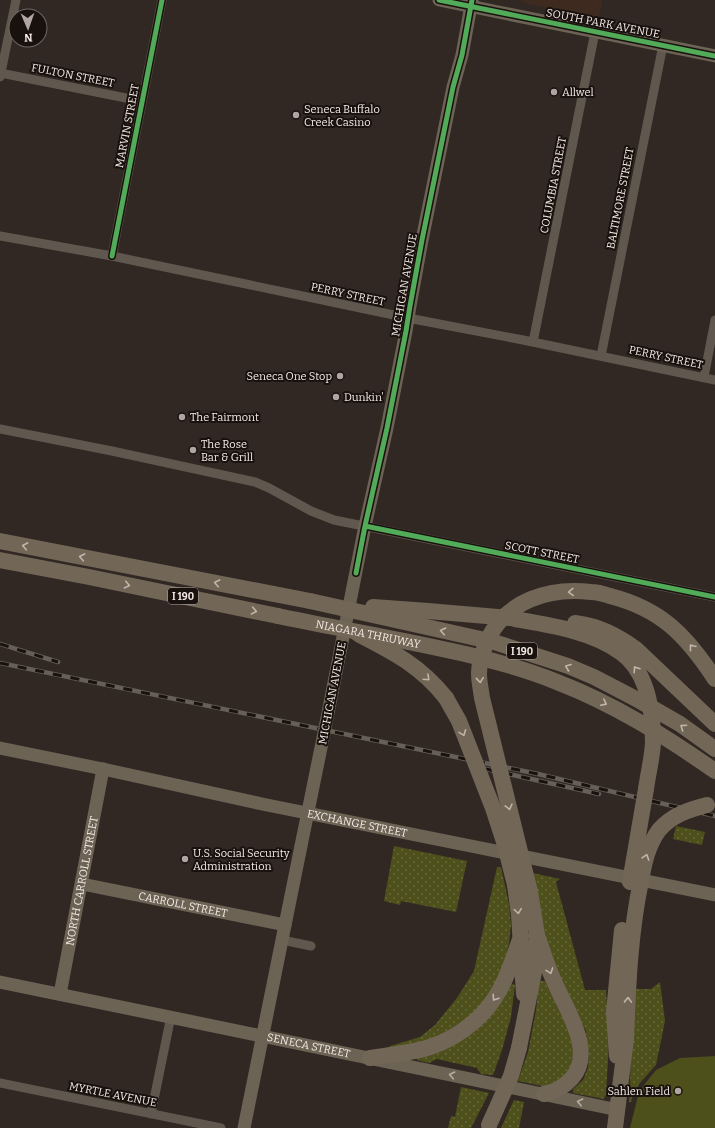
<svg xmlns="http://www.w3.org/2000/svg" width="715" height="1128" font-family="Bitter,serif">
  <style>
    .built { fill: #3f2a20 }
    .green { fill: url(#green-dots) }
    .pitch { fill: #4d501b }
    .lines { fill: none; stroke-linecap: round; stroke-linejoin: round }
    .street { stroke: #60584e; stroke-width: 9 }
    .secondary { stroke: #6c6355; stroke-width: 13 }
    .highway { stroke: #726657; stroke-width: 16 }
    .rail-casing { stroke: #665f58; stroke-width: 4.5 }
    .rail { stroke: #18110d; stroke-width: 3; stroke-dasharray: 9; stroke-linecap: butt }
    .secondary-bridge { stroke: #6c6355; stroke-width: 13 }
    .highway-bridge { stroke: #726657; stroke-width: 16 }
    .cycleway-casing { stroke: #18110d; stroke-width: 8 }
    .cycleway { stroke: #51ab58; stroke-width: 5 }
    .oneway { stroke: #c1b5ac }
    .oneway2 { stroke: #b7ada4 }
    .poi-dot { fill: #b0a5a1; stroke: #18110d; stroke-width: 1.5 }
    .labels { text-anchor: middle; stroke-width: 4; stroke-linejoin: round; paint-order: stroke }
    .shield { fill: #18110d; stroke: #b3a8a4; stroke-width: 1 }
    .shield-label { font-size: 10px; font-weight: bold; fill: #f5e9e4 }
    .street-label { font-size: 11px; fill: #f5e9e4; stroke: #18110d }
    .poi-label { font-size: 11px; fill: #f5e9e4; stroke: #18110d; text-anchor: start }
  </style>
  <defs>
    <pattern id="green-dots" width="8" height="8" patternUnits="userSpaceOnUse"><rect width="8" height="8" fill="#4d501b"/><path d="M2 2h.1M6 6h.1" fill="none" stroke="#67693c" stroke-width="1.8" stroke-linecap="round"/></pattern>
  </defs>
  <rect width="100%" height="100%" fill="#312824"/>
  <path class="built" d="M522,0H602L599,18L524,3Z"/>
  <path class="green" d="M676,826L705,832L702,845L673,839Z
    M394,846L467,861L456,912L401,901L400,905L384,901Z
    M497,867H501L509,904L511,925L509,944L505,962L494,989L478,1011L440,1038L389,1049L390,1046L420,1037L435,1025L457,998L474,971Z
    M533,873L560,879L556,882L585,990H606L609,1041L606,1094L604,1099L573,1093V1089L583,1080L588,1068L589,1054L586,1031L556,972L543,938Z
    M539,981H545L572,1037L575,1061L562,1079L547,1087L518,1081L528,1052L536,1010Z
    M660,982L665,1021L656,1065L640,1083L634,1092L631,1102H629L634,989H651Z
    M510,983L515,985L511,1017L502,1050L493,1075L481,1074L477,1068L437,1059L429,1063L417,1060V1056C438,1048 464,1043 480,1027C493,1015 501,998 510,983Z
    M461,1087L489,1093L471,1128H448L451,1116L455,1117Z
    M514,1100L524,1102L519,1128H501Z"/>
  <path class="pitch" d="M715,1056V1128H630L638,1096L643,1086L656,1070L680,1058Z"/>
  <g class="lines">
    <path class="street" d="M0,73L141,101
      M0,77L16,0
      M0,236L112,256L408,318L523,340L715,380
      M112,256L162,0
      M533,342L595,32
      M601,356L663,45
      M704,377L715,320
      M0,429L112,451L255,482L269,488L311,511L334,520L715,597
      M282,940L311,946
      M0,1083L221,1128
      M151,1114L171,1016"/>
    <g class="secondary">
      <path d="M439,0L715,56"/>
      <path d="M325,728L365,526L387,428L406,331L410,306L422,240L453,87L462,55L472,0"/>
      <path id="s1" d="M0,748L103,769L262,804L715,895"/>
      <path id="s2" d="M82,884L285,925"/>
      <path id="s3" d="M0,982C206,1023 412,1067 618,1110"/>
      <path id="s4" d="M60,994L103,769"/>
      <path d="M244,1128L301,846"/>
    </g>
    <path class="highway" d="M0,541L310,601
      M0,560L89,577L278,616
      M610,596C661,609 686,635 715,679
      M515,619C549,625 591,631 620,652C648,671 653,712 653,743C652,759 648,774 646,789
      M575,623C599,626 616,635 636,649L715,724
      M358,634C393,652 421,666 446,698
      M515,885L519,915L524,994
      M537,935C542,950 547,966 554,981C565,1008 596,1051 572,1078C564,1087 556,1092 544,1094
      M614,1012L617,1056
      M519,1048L534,972L536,955L537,935L530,892
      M370,1058C390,1055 411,1053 430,1047C463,1036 491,1012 505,979C511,966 516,951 521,936
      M615,1128L626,1039"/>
    <g class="rail-casing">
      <path id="rail" d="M0,644L58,662
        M0,663L538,774L715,816
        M486,769L599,794"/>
    </g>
    <use href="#rail" class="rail"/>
    <path class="secondary-bridge" d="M301,846L325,728"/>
    <g class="highway-bridge">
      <path d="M310,601L494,642L568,666L594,677L640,701L680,724L715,749"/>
      <path d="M373,607L428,611L510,618"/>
      <path id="s5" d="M278,616C316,624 355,631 394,639C449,650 505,661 557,682C614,704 665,736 715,771"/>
      <path d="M446,698L459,721L493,808L505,845L515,885"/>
      <path d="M630,882L646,789"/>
      <path d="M530,892L482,698C481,690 479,682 479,673C479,662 483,651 487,641C506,600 550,587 591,592C597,592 604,594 610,596"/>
      <path d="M614,1012L622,930"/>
      <path d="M626,1039C628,986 630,933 641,881C644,863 648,845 659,830C672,815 688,810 707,805"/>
      <path d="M489,1125L511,1076L519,1048"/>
    </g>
    <g class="cycleway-casing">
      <path id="cycleway" d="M439,0L715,56
        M112,256L162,0
        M365,526L715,597
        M356,573L365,526L387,428L406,331L410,306L422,240L453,87L462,55L472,0"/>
    </g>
    <use href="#cycleway" class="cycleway"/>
  </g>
  <defs><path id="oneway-chevron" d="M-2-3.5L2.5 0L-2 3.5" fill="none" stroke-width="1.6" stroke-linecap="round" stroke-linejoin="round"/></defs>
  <g class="oneway">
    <use href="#oneway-chevron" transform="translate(25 546) rotate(-169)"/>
    <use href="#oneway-chevron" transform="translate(82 557) rotate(-169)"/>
    <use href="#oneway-chevron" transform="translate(217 583) rotate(-169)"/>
    <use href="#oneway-chevron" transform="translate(127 585) rotate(12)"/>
    <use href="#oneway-chevron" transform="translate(571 592) rotate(179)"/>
    <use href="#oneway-chevron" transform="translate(254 611) rotate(12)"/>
    <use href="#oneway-chevron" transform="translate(443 631) rotate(-168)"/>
    <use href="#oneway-chevron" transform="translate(692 647) rotate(-128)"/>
    <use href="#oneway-chevron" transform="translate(568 667) rotate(-159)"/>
    <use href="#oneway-chevron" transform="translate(636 669) rotate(-123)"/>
    <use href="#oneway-chevron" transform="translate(427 678) rotate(43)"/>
    <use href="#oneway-chevron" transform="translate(480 680) rotate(84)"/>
    <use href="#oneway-chevron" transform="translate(604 703) rotate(27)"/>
    <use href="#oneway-chevron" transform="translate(683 727) rotate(-146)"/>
    <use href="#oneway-chevron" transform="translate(463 733) rotate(69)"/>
    <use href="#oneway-chevron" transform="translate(509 807) rotate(76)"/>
    <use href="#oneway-chevron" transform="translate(646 857) rotate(-72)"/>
    <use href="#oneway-chevron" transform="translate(518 911) rotate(82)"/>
    <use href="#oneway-chevron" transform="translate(550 971) rotate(70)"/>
    <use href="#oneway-chevron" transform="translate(495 998) rotate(124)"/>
    <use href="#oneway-chevron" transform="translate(628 1000) rotate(-88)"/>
  </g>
  <g class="oneway2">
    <use href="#oneway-chevron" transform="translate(452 1075) rotate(-168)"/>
    <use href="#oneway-chevron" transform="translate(580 1102) rotate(-168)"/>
  </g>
  <g class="poi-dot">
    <circle cx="554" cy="92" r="4"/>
    <circle cx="296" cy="115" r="4"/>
    <circle cx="340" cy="376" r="4"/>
    <circle cx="336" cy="397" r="4"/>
    <circle cx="182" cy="417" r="4"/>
    <circle cx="193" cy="450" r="4"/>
    <circle cx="185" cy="859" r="4"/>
    <circle cx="678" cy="1091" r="4"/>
  </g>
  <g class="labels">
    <g class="shield">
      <rect x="168" y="588" width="30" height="16" rx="3"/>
      <rect x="507" y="643" width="30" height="16" rx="3"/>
    </g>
    <g class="shield-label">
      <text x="183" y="600">I 190</text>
      <text x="522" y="655">I 190</text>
    </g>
    <g class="street-label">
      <text transform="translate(603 23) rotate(11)" y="4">SOUTH PARK AVENUE</text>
      <text transform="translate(73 75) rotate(11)" y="4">FULTON STREET</text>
      <text transform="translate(127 126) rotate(-79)" y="4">MARVIN STREET</text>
      <text transform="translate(553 185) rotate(-79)" y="4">COLUMBIA STREET</text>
      <text transform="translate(620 198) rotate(-79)" y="4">BALTIMORE STREET</text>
      <text transform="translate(404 285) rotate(-80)" y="4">MICHIGAN AVENUE</text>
      <text transform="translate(348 294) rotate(12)" y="4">PERRY STREET</text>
      <text transform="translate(666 357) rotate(12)" y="4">PERRY STREET</text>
      <text transform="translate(542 552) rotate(11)" y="4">SCOTT STREET</text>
      <text dy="4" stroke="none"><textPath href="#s5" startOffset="92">NIAGARA THRUWAY</textPath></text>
      <text transform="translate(332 693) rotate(-79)" y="4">MICHIGAN AVENUE</text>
      <text dy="4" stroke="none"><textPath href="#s1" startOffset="365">EXCHANGE STREET</textPath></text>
      <text dy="4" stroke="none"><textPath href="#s4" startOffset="115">NORTH CARROLL STREET</textPath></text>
      <text dy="4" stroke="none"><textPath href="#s2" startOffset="103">CARROLL STREET</textPath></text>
      <text dy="4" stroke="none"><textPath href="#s3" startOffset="315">SENECA STREET</textPath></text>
      <text transform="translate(113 1094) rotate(11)" y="4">MYRTLE AVENUE</text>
    </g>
    <g class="poi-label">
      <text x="562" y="96">Allwel</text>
      <text x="304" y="113">Seneca Buffalo<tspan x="304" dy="13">Creek Casino</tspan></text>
      <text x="332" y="380" text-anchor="end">Seneca One Stop</text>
      <text x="344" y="401">Dunkin'</text>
      <text x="190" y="421">The Fairmont</text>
      <text x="201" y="448">The Rose<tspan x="201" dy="13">Bar &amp; Grill</tspan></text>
      <text x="193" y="857">U.S. Social Security<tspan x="193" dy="13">Administration</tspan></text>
      <text x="670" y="1095" text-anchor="end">Sahlen Field</text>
    </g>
  </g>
  <g transform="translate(28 28) rotate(178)"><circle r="19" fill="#18110d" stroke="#706763"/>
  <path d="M0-3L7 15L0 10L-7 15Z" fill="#b0a5a1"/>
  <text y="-6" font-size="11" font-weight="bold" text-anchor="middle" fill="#f5e9e4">N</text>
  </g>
</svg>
